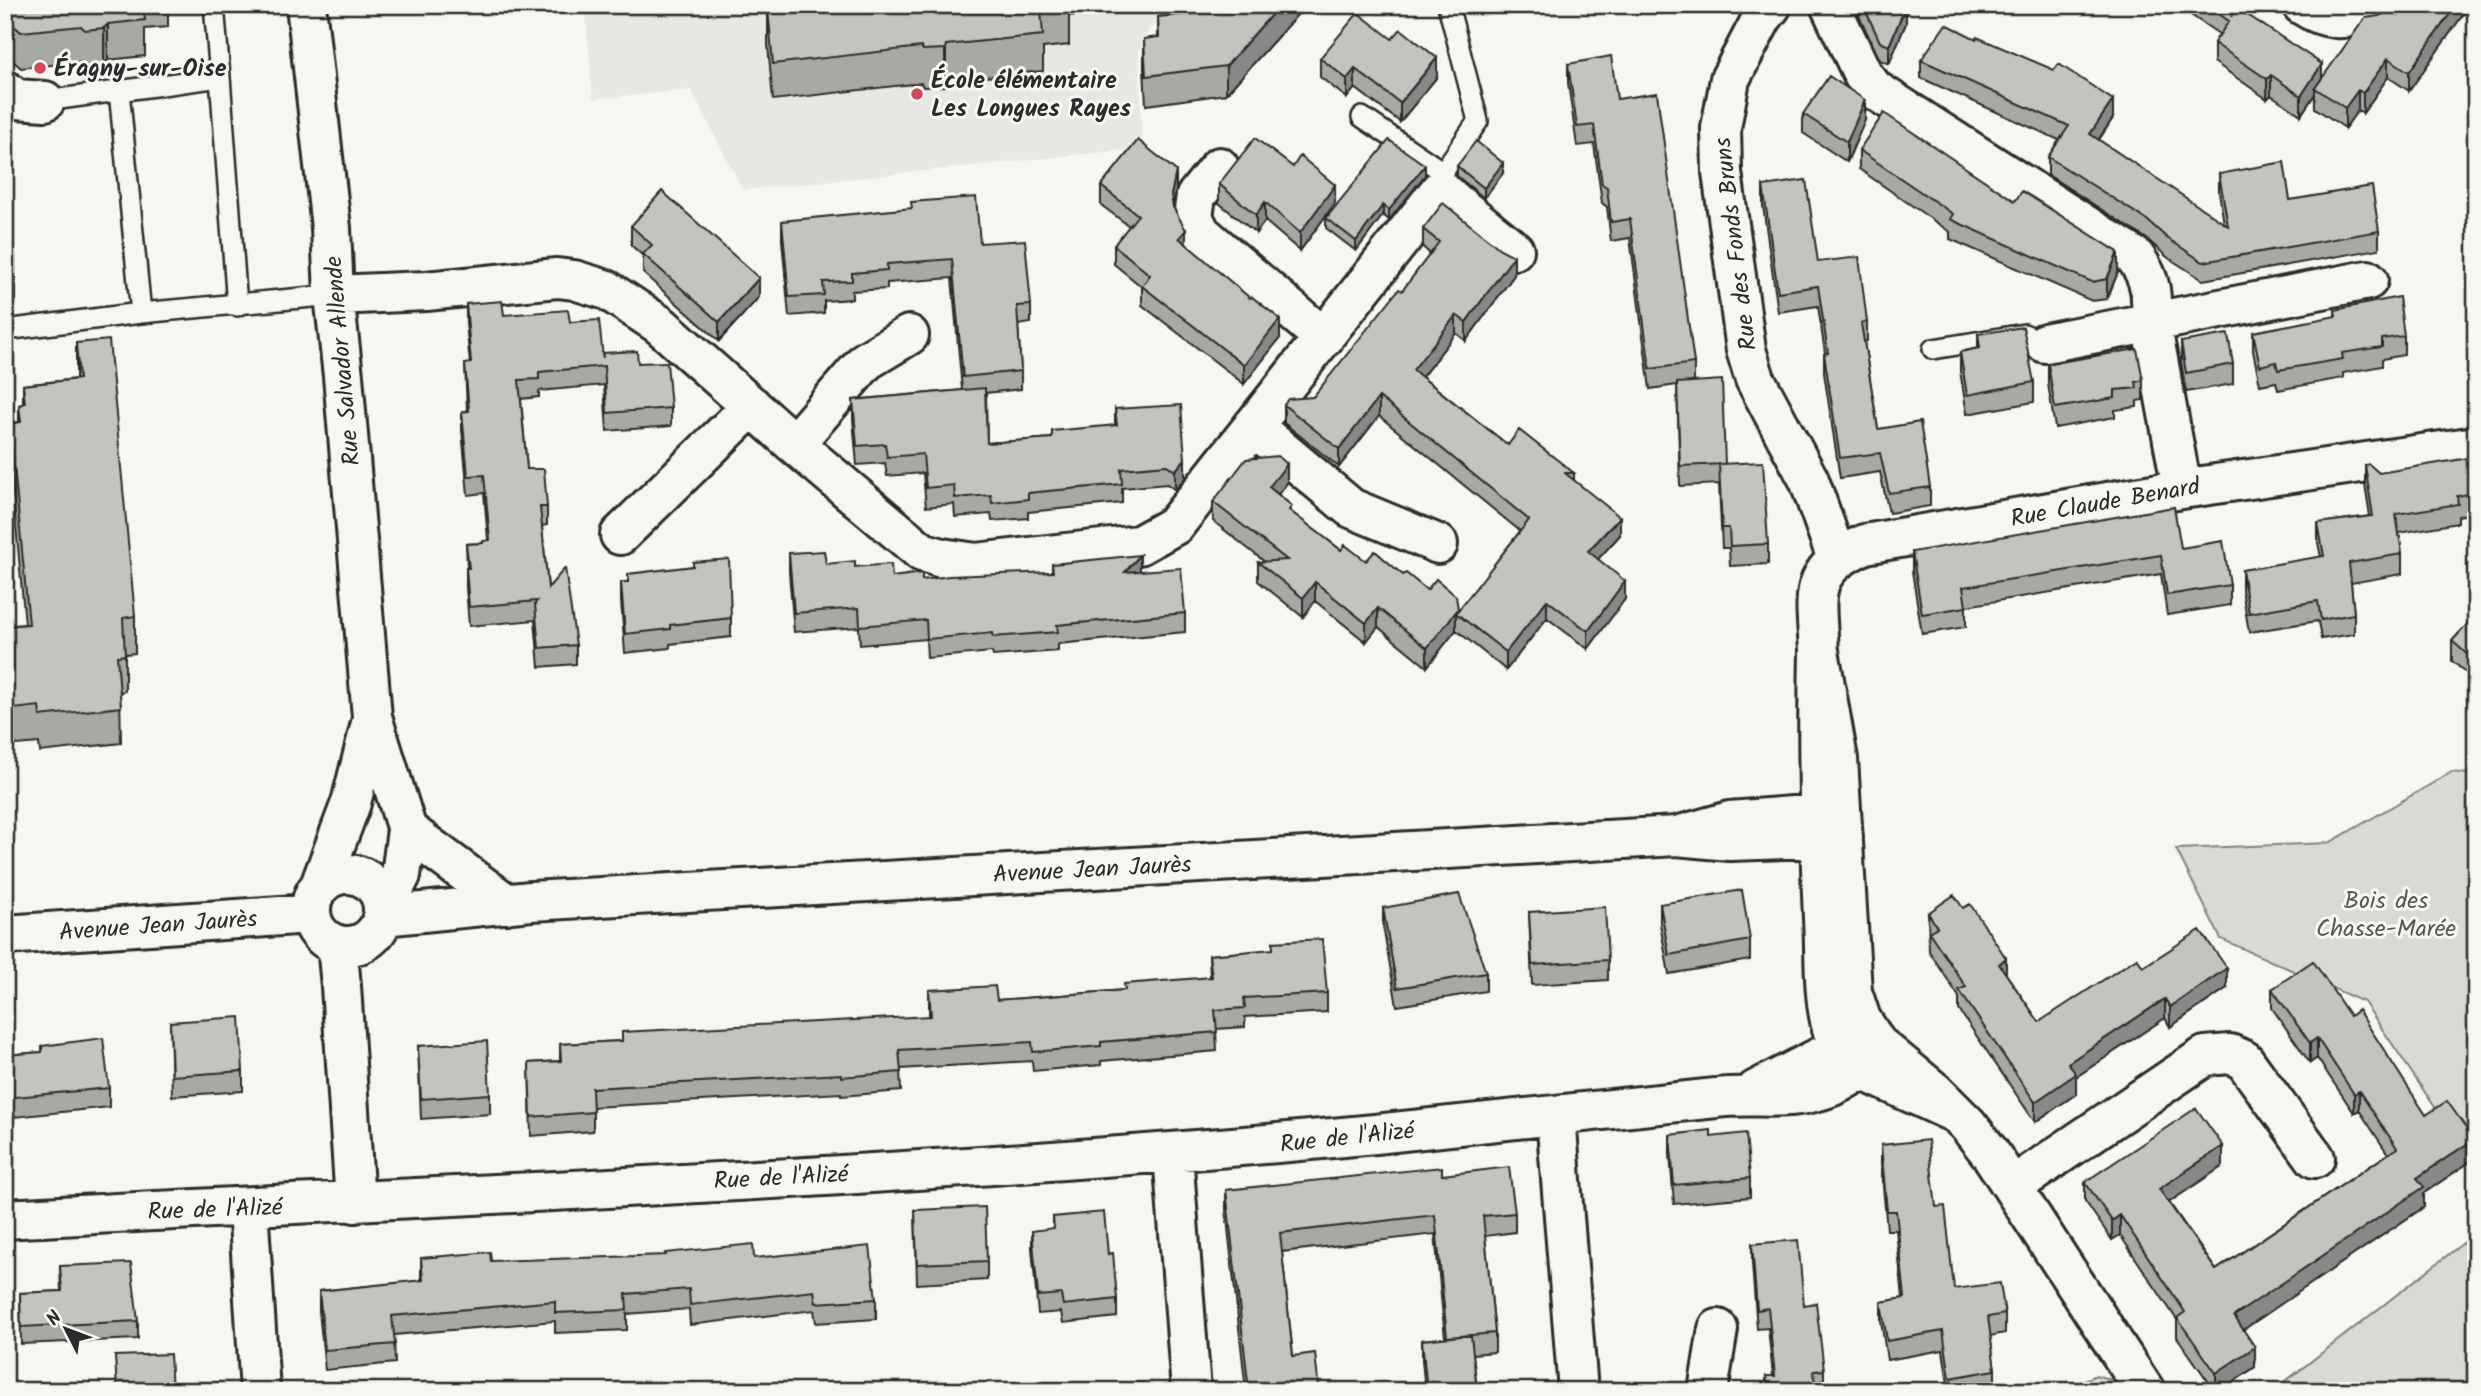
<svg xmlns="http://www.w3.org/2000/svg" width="2481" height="1396" font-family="Kalam,sans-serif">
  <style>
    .built { fill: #e7e7e3 }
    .green { fill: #d9d9d5; stroke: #828280; stroke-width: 2 }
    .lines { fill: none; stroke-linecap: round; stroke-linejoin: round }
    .lane-casing { stroke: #2b2b2b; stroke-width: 24 }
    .street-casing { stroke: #2b2b2b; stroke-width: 44 }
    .lane { stroke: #f6f6f2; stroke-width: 19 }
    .street { stroke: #f6f6f2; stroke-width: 38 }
    .wall { fill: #a8a8a5; stroke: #2b2b2b; stroke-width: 2 }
    .shaded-wall { fill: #888886; stroke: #2b2b2b; stroke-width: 2 }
    .building { fill: #c3c3c0; stroke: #2b2b2b; stroke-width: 2 }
    .poi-dot { fill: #d1495b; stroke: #f6f6f2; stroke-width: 2.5 }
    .labels { text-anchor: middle; stroke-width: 6; stroke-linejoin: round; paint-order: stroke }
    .poi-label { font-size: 24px; font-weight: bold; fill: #2b2b2b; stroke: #f6f6f2; text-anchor: start }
    .street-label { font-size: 24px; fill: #2b2b2b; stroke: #f6f6f2 }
    .park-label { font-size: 24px; fill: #565656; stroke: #f6f6f2 }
  </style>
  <rect width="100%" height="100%" fill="#f6f6f2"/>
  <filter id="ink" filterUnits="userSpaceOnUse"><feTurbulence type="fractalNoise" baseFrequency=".0143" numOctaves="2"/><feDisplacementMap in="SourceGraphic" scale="14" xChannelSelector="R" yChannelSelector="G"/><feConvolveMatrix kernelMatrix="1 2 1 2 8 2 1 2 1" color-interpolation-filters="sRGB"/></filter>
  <g filter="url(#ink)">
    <path class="built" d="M585,5H1204L1149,28L1139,51L1142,148L743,190L691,90L593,99Z"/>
    <path class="green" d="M2452,772L2476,775V1168L2364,1002L2221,939L2176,849L2329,843Z
      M2476,1233V1391H2273Z
      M2096,1375L2147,1391H2059Z"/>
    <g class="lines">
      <g class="lane-casing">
        <path id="lane" d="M214,5L220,77
          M119,91L141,313
          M45,101L220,77L237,306
          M1362,117L1443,172
          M1440,190L1443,172L1478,121L1448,5
          M5,330L141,313L334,295
          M1933,349L2024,334L2045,343"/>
      </g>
      <g class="street-casing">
        <path id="street" d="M306,5L331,228L334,295L343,376L372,717L407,830L401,875L384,909
          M1772,5L1762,18L1730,79L1721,128L1722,172L1746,350L1755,379L1809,480L1837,559
          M1830,5L1863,75L1875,90L2135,257C2152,280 2152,295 2151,322L2182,489
          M2302,5C2329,23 2346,19 2375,14
          M5,90L16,99L45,101
          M1219,167L1196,196L1193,217L1201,233L1324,338
          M334,295L426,291L557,278L574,280L607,290L660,325L794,444L922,552L942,558L976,563L1139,545L1175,525L1440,190L1514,250
          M2045,343L2368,280
          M1253,426L1351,508L1438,544
          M794,444L866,361L909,335
          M620,535L752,406
          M1819,651C1816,596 1806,570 1865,544L2182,489L2476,446
          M1841,812L1730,821L1677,836L1730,841L1843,837
          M407,830L507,904
          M311 910a36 36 0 1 1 72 0a36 36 0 1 1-72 0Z
          M321,883L351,803L372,719
          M383,916L531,901L1677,836
          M5,935L310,914
          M337,945L341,986L355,1203
          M1756,1090L1861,1036
          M1957,1114L1855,1067C1841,1054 1834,1039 1830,1021C1823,988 1825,952 1823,919C1819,830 1817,741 1819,651L1838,759L1852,992L1861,1019L1877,1044L1935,1092L1968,1125L1990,1153L2145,1391
          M1556,1117L1578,1391
          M1173,1154L1191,1391
          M2013,1186L2205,1056L2230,1054L2244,1060L2315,1158
          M248,1207L260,1391
          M5,1219C462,1194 919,1178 1375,1134C1488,1123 1602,1111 1716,1098C1747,1094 1782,1100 1810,1093C1842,1086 1859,1072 1881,1048
          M1708,1391L1718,1329"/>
      </g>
      <use href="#lane" class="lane"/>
      <use href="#street" class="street"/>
    </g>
    <path class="wall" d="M5,5H168V27L145,29V56L108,60L104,64L85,66L81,62L21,68L5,54Z
      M768,5H1091V13L1069,16V45L1043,48V71L946,81L945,86L923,87L921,83L773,100L768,45Z
      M1226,5H1306L1226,94L1146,105L1144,68V39L1158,37V17L1226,10Z
      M1859,5H1906V23L1889,64L1880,60L1859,16Z
      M2176,5H2252L2246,14L2322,79L2467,5V9L2409,91L2388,77L2363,113L2358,110L2345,128L2315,108V94L2301,115L2271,95L2267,99L2214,62V43L2219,34Z
      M1320,58L1437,77L1400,122L1355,88L1347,98L1320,77Z
      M1921,60L2113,118L2099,140L2224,224L2219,192V174L2379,231V249L2203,280L2167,257L2147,239L2048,175V157L2059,140L1921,78Z
      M1568,64L1617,99L1694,363V382L1725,464L1768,544V564L1730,566L1729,548H1722L1719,484L1680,486L1677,385L1650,389L1630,238L1611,241L1607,207L1602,203L1594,144L1577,146L1568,83Z
      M1803,114L1865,120L1847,162L1803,133Z
      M1859,150L2118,272L2107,299L2092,301L1950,239V232L1859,169Z
      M5,162L15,263V300L5,301Z
      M1457,166L1503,173L1484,198L1457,176Z
      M1293,167L1335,203L1300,251L1265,221L1256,233L1219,203V184Z
      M1425,175L1389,220L1383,215L1356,251L1326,228V218Z
      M1101,186L1176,190L1173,205L1186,244L1280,338L1244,384L1142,305V287L1114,264V245L1129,226L1101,205Z
      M1763,186L1818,262L1867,322V341L1864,342L1878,429L1930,487V506L1889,513L1880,472L1840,478L1824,373V354L1825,353L1818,306L1778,312L1763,206Z
      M782,221L980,243L1031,305V323L1018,325L1021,371V389L986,393L987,443L1052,438L1115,425V409L1185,478L1175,490L1167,484L1122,488V503L1028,512V518L992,521L991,514L955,517L954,504L926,507L923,473L887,476L885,463L857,465L853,419V400L962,390L952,278L887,283V289L852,291V299L824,301V313L789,316L782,240Z
      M631,226L759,297L719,341L643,273V256L631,245Z
      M1423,229L1514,275L1466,341L1456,333L1422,377L1508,445L1574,473V481L1620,535L1598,559L1625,599L1588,649L1547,618L1506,670L1456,630L1427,667L1378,627L1366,642L1315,601L1303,617L1258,581V562H1265L1213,521V502L1287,483L1278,494L1292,513L1341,550L1366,561L1403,575L1427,590L1458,611L1520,531L1379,416L1339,467L1284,423V405L1313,397L1402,291L1430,254L1423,247Z
      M466,304L504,315L570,322L602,353L638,363L671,408V426L607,431L604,385L539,391V397L521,399L527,469L547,507V525L542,526L548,588L576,645V664L539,667L535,620L469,626L466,587V568H467L466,544L483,543L488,540L484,493L468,495L462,430V412L467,411L465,364H470L466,323Z
      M2335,310L2404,336V355L2382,359V366L2343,373V378L2278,390L2276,382L2260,385L2253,351V332L2335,317Z
      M1978,334L2034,382V402L1967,414L1960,371V352L1978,348Z
      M2181,342L2233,364V384L2186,392L2181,362Z
      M76,343L135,616V653L125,654V691L120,692L121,743L40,752L39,743L5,746V626L25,624L10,460V424L19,422V405L23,404V385L76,379Z
      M2048,364L2143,380V400L2137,401V407L2115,410V417L2055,428L2048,384Z
      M2365,465L2379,473L2474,493V513L2458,516V523L2399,533L2402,554V574L2351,583L2354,614V634L2321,639L2318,621L2249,632L2242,590V570L2321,557L2318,543V523L2370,516L2365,484Z
      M2181,548L2230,585V605L2167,615L2161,574L1966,606V627L1922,634L1912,571V552Z
      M789,553L826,564L855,567L892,577L922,580L1052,572V564L1140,571L1185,613V632L1058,644V651L993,656L992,652L927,658L926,639L860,645L859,627L794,632L789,572Z
      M693,566L731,618V637L670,644V648L625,653L621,601V582H628Z
      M2476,615V681L2452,661V641Z
      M1660,904L1750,940V960L1669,974L1660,924Z
      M1383,908L1486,973V991L1397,1006L1383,926Z
      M1529,912L1608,960V980L1532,985Z
      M1928,913L2006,974L2039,1022L2143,967L2227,988L2170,1027L2165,1018L2076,1077V1094L2035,1122L1959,1010V997L1929,951Z
      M1273,942L1327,993V1012L1245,1017V1027L1216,1029L1217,1051L1101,1061V1065L1033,1071L1032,1061L900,1069L901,1091L841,1096V1093L593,1107V1131L531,1136L529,1063L560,1061V1044L622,1041L929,1017V990L997,1000L1124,990L1210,978L1209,955L1273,950Z
      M2272,989L2350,1016L2426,1115L2474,1159L2424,1193V1207L2243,1329L2255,1367L2220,1391H2215L2177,1337V1320L2120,1235L2112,1240L2085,1201V1182L2223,1166L2169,1202L2216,1270L2388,1154L2359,1110L2354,1113L2317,1058L2310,1063L2272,1008Z
      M170,1022L243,1071V1091L172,1096Z
      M42,1046L109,1088V1107L5,1118V1055L42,1052Z
      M418,1046L490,1094V1114L421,1119Z
      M1670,1135L1711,1137L1750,1178V1197L1674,1204L1670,1154Z
      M1881,1145L1936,1207L1954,1289L2005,1314V1333L1990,1336L1995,1370V1389L1986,1391H1949L1943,1350L1887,1360L1881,1321V1302L1903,1298L1896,1230H1887L1881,1164Z
      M1442,1175L1515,1213V1232L1485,1236L1495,1333V1352L1473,1354L1477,1391H1425L1422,1360V1340L1445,1338L1435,1234L1282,1252L1293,1356L1319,1391H1246L1226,1210V1190Z
      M915,1210L987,1261V1280L917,1284Z
      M1053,1217L1108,1254L1117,1299V1317L1063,1323L1061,1312L1038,1314L1032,1248V1231L1053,1229Z
      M1752,1244L1804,1305L1824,1370V1389L1816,1391H1766V1376H1773L1768,1328L1757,1329L1752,1264Z
      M421,1258L491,1261L754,1258L876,1299V1319L816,1323L814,1310L690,1325L689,1309L627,1314V1330L555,1333V1321L394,1335L395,1363L325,1370L319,1311V1291L421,1281Z
      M60,1266L138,1321V1339L21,1344L20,1293L61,1291Z"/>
    <path class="shaded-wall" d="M1280,5H1306L1226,94V66Z
      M1906,5V23L1889,64V46Z
      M2239,5H2252L2231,37V17Z
      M2456,5H2467V9L2409,91V72Z
      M108,24V60L104,64V28Z
      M946,45V81L945,86V49Z
      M1437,58V77L1400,122V103Z
      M2388,58V77L2363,113V93Z
      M2322,64V84L2315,88V94L2301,115V96Z
      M1355,69V88L1347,98V79Z
      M2271,75V95L2267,99V79Z
      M2358,90V110L2345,128V108Z
      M1865,100V120L1847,162V142Z
      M2113,100V118L2090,152V134Z
      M1503,163V173L1484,198V188Z
      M1425,165V175L1389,220V210Z
      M1176,171V190L1171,214V195Z
      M1335,185V203L1300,251V233Z
      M1265,202V221L1256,233V215Z
      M1383,205V215L1356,251V241Z
      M1186,230V249L1179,238Z
      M2118,252V272L2107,299V279Z
      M1514,256V275L1466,341V322Z
      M759,278V297L719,341V322Z
      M1456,315V333L1413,388V370Z
      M1280,319V338L1244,384V365Z
      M1379,397V416L1339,467V449Z
      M1185,459V478L1175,490V471Z
      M1287,464V483L1269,506V487Z
      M1620,517V535L1588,570V551Z
      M1140,555V574L1125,572Z
      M1625,581V599L1588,649V631Z
      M1315,582V601L1303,617V598Z
      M1547,600V618L1506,670V652Z
      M1378,608V627L1366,642V623Z
      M1458,609L1456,613V630L1427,667V648Z
      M2006,958V978L1999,964Z
      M2227,968V988L2170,1027V1007Z
      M2165,999V1018L2076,1077V1094L2035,1122V1102L2068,1063Z
      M2317,1038V1058L2310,1063V1043Z
      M2359,1091V1110L2354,1113V1094Z
      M2474,1139V1159L2424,1193V1207L2234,1336V1316L2417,1178Z
      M2223,1146V1166L2159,1209V1189Z
      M2120,1215V1235L2112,1240V1221Z
      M2255,1347V1367L2220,1391H2216V1373Z"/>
    <path class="building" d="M5,5H143L145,20L108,24L104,28L85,30L81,26L21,32L5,18Z
      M772,5H1069V8L1041,11L1043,35L946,45L945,49L923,50L921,47L773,64L768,8L772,7Z
      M1227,5H1280L1226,66L1146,76L1144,39L1159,37L1158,17L1227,10Z
      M1863,5H1906L1889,46L1880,42Z
      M2206,5H2239L2231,17L2237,8L2322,64L2301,96L2271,75L2267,79L2214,43L2229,21Z
      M2393,5H2456L2409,72L2388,58L2363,93L2358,90L2345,108L2315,88L2365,18L2379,16L2389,11Z
      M1358,13L1392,39L1401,29L1437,58L1400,103L1355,69L1347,79L1320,58Z
      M1946,24L1976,39L1977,37L2054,70L2059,64L2113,100L2090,134L2228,226L2219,174L2284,162L2290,200L2372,186L2379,231L2203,262L2167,238L2147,220L2048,157L2069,126L1921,60Z
      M1611,56L1617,99L1657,93L1694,363L1650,369L1630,219L1611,222L1607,187L1602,184L1594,125L1577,127L1568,64Z
      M1829,76L1865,100L1847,142L1803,114Z
      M1884,113L2015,201L2022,191L2118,252L2107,279L2092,282L1950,219L1953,214L1859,150Z
      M1255,138L1293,167L1300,156L1335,185L1300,233L1265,202L1256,215L1219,184Z
      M1138,140L1176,171L1171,195L1173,207L1186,230L1179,238L1250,298L1252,297L1280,319L1244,365L1142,286L1150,275L1114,245L1138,215L1101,186Z
      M1389,140L1425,165L1389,210L1383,205L1356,241L1326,218Z
      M1476,141L1503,163L1484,188L1457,166Z
      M5,162L15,263L5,264Z
      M1806,180L1818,262L1859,257L1867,322L1861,323L1878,429L1920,422L1930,487L1889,493L1880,453L1840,458L1824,354L1828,353L1818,286L1778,292L1763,186Z
      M662,191L759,278L719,322L643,254L652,245L631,226Z
      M976,197L980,243L1025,240L1031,305L1017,306L1021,371L963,377L952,259L887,264V270L852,273V281L823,282L824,295L789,297L782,221L912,208L911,202Z
      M1443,203L1500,249L1514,256L1466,322L1456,315L1413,370L1508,445L1519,430L1574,473H1565L1620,517L1588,551L1625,581L1588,631L1547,600L1506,652L1456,613L1529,520L1379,397L1339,449L1284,405L1288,399L1313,397L1399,289L1402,291L1439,242L1423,229Z
      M2399,297L2404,336L2382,339V347L2342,353L2343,359L2278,370L2276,362L2260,366L2253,332L2336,316L2335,310Z
      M502,301L504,315L568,310L570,322L599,320L603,358L602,353L637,351L638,363L667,362L671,408L607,413L604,366L539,372V379L519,380L527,469H544L547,507H540L548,588L565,568L576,645L539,648L535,604L537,601L469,607L466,568H469L466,544L483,543V541L490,540L484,475L468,476L462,412L469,411L465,364L471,363L466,304Z
      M2023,327L2034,382L1967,395L1960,352L1980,348L1978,334Z
      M2228,334L2233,364L2186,373L2181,342Z
      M109,340L135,616L123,618L125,655L117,656L121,707L40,716L39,706L5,710V626L29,624L10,424L21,422L19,405L25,403L23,385L79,379L76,343Z
      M2137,349L2143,380L2136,382L2137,388L2115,390V398L2055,408L2048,364Z
      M1722,380L1725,464L1680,466L1677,383Z
      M985,388L987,443L1052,438V431L1117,425L1115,409L1181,405L1185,459L1175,471L1167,465L1121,469L1122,484L1028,493V499L992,503L991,495L955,498L954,485L926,488L923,454L887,457L885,444L857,446L853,400Z
      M1278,456L1287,464L1269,487L1292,506L1289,510L1341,550L1345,545L1366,561L1375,551L1403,575L1406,573L1427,590L1436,579L1456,596L1458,609L1427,648L1378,608L1366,623L1315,582L1303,598L1258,562L1287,560L1213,502L1246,459Z
      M2469,458L2474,493L2457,496L2458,504L2396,514L2402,554L2349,563L2354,614L2321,620L2318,601L2249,613L2242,570L2324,556L2318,523L2373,516L2365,465L2369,464L2379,473Z
      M1763,462L1768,544L1730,546L1729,528H1722L1719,464Z
      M2174,507L2181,548L2223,541L2230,585L2167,595L2161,555L1963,587L1966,607L1922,614L1912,552Z
      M824,551L826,564L855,561V567L891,564L892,577L922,573V580L949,576L1053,572L1052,564L1140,555L1125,572L1181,568L1185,613L1057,625L1058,632L993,637L992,633L927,639L926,620L860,626L859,608L794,613L789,553Z
      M729,559L731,618L670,625V629L625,634L621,582H628V574L693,566V562Z
      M2476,615V662L2452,641Z
      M1742,890L1750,940L1669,955L1660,904Z
      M1459,894L1486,973L1397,988L1383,908Z
      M1954,895L1963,908L1970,904L2006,958L1999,964L2039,1022L2137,958L2143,967L2200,930L2227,968L2170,1007L2165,999L2068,1063L2076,1074L2035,1102L1959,990L1966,987L1929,932L1937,927L1928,913Z
      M1605,907L1608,960L1532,965L1529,912Z
      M1322,939L1327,993L1244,998L1245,1008L1215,1010L1217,1032L1101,1042V1046L1033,1052L1032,1042L899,1050L901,1072L841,1077V1074L592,1088L593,1112L531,1117L529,1063L561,1061L560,1044L622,1041V1032L931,1016L929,990L995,986L997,1000L1125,990L1124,984L1212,977L1209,955L1273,949V942Z
      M2313,961L2350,1016L2358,1010L2426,1115L2447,1101L2474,1139L2417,1178L2424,1187L2234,1316L2255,1347L2216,1373L2177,1318L2185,1312L2120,1215L2112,1221L2085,1182L2196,1108L2223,1146L2159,1189L2216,1270L2397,1148L2359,1091L2354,1094L2317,1038L2310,1043L2272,989Z
      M240,1017L243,1071L172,1076L170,1022Z
      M103,1038L109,1088L5,1098V1055L42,1052V1046Z
      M487,1041L490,1094L421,1099L418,1046Z
      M1711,1130V1137L1746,1133L1750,1178L1674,1185L1670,1135Z
      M1928,1140L1936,1207L1945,1206L1954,1289L2000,1283L2005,1314L1988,1317L1995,1370L1950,1378L1943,1331L1887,1341L1881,1302L1905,1298L1896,1211H1887L1881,1145Z
      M1442,1167V1175L1509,1167L1515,1213L1483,1216L1495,1333L1447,1337L1435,1215L1280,1233L1293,1356L1315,1353L1319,1391H1249L1226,1190Z
      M985,1207L987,1261L917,1264L915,1210Z
      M1104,1212L1108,1254L1113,1253L1117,1299L1063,1305L1061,1294L1038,1296L1032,1231L1054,1228L1053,1217Z
      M1798,1240L1804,1305L1816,1303L1824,1370L1814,1371L1816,1391H1768L1766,1376H1775L1768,1308L1757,1310L1752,1244Z
      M753,1244L754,1258L870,1246L876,1299L816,1303L814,1291L690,1305L689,1289L626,1294L627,1310L555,1313V1301L392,1316L395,1344L325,1350L319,1291L423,1280L421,1258L490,1252L491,1261L666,1255L665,1253Z
      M131,1263L138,1321L21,1327L20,1293L62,1291L60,1266Z
      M1471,1335L1477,1391H1427L1422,1340Z
      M170,1354L172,1391H117L115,1356Z
      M1142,1383V1391H1077Z"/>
  </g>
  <g class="poi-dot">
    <circle cx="40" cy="68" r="7"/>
    <circle cx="917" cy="94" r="7"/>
  </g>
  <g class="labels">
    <g class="poi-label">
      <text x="54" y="76">Éragny-sur-Oise</text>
      <text x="931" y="88">École élémentaire<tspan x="931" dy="28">Les Longues Rayes</tspan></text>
    </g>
    <g class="street-label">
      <text transform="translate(1735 244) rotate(-97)" y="8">Rue des Fonds Bruns</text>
      <text transform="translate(342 361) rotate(-95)" y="8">Rue Salvador Allende</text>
      <text transform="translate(2105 502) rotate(-10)" y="8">Rue Claude Benard</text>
      <text transform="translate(1092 869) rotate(-3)" y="8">Avenue Jean Jaurès</text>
      <text transform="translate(158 925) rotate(-4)" y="8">Avenue Jean Jaurès</text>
      <text transform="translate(1347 1137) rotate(-6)" y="8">Rue de l'Alizé</text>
      <text transform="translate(781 1177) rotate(-3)" y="8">Rue de l'Alizé</text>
      <text transform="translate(215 1209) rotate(-2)" y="8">Rue de l'Alizé</text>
    </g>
    <g class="park-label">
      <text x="2386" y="908">Bois des<tspan x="2386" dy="28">Chasse-Marée</tspan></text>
    </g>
  </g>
  <rect width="2481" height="1396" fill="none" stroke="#f6f6f2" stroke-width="28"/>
  <rect x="14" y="14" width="2453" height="1368" fill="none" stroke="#2b2b2b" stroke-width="2.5" filter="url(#ink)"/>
  <g transform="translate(66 1329) rotate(312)" stroke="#f6f6f2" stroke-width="5" paint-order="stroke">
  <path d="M0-5L12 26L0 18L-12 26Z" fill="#2b2b2b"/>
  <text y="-10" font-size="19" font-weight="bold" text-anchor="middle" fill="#2b2b2b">N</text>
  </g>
</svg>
